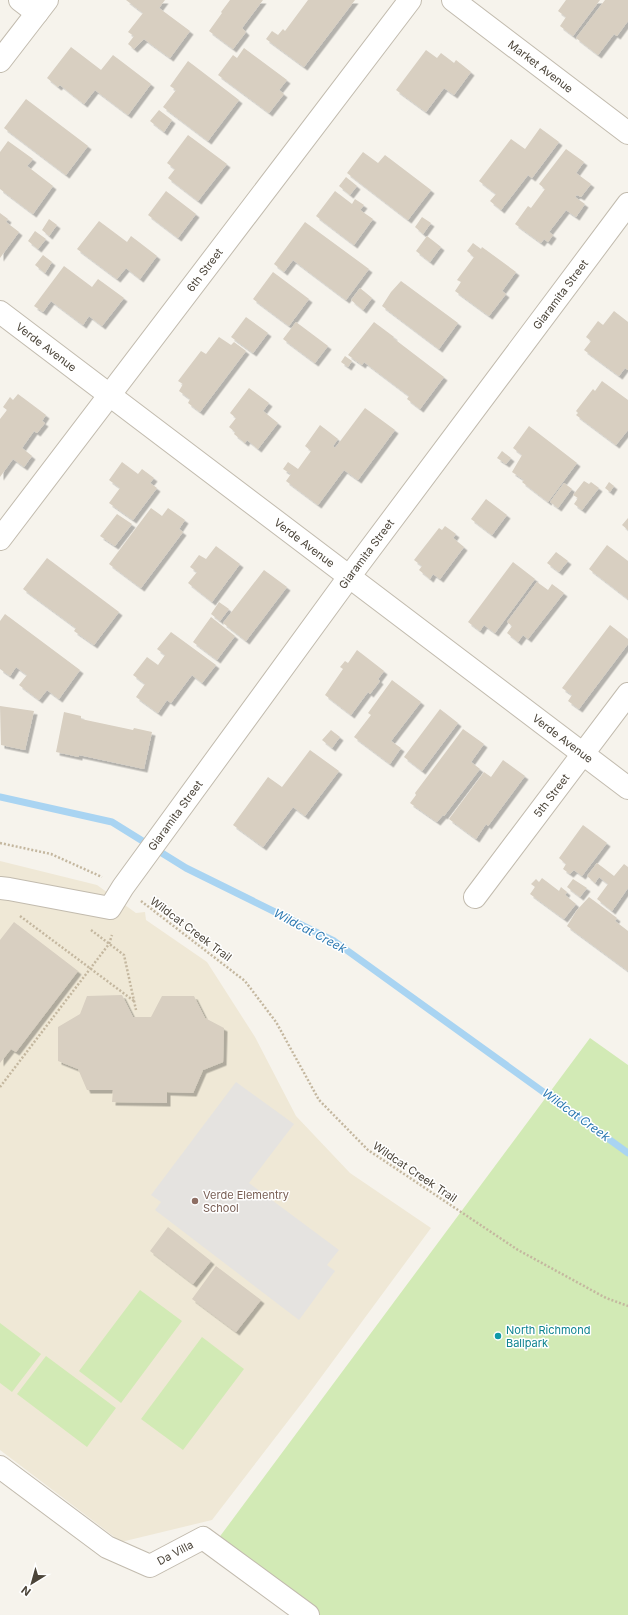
<svg xmlns="http://www.w3.org/2000/svg" width="628" height="1615" font-family="Inter,sans-serif">
  <style>
    .education { fill: #efe8d6 }
    .green { fill: #d2eab5 }
    .parking { fill: #e5e3e0 }
    .lines { fill: none; stroke-linecap: round; stroke-linejoin: round }
    .stream { stroke: #a9d4f2; stroke-width: 7 }
    .building { fill: #d8cfc1; filter: url(#shadow) }
    .minor-casing { stroke: #c2bbae; stroke-width: 24 }
    .path { stroke: #c4b79f; stroke-width: 2.5; stroke-dasharray: 2 2; stroke-linecap: butt }
    .minor { stroke: #fff; stroke-width: 22 }
    .education-dot { fill: #8d6e63; stroke: #fff; stroke-width: 1.5 }
    .culture-dot { fill: #0f9aa8; stroke: #fff; stroke-width: 1.5 }
    .labels { text-anchor: middle; stroke-width: 3; stroke-linejoin: round; paint-order: stroke }
    .street-label { font-size: 11px; fill: #4b4439; stroke: #fff }
    .education-label { font-size: 11px; fill: #785e54; stroke: #fff; text-anchor: start }
    .culture-label { font-size: 11px; fill: #0d838f; stroke: #fff; text-anchor: start }
    .water-label { font-size: 12px; font-style: italic; fill: #2e7ab2; stroke: #fff }
  </style>
  <defs>
    <filter id="shadow"><feDropShadow dx="3.5" dy="3.5" stdDeviation="0" flood-color="#0004"/></filter>
  </defs>
  <rect width="100%" height="100%" fill="#f6f3ec"/>
  <path class="education" d="M0,861L97,885L136,913L145,912L146,920L207,962L255,1037L296,1116L350,1173L431,1228L305,1399L212,1520L121,1542L0,1450Z"/>
  <path class="green" d="M590,1038L628,1065V1615H319L218,1539Z
    M140,1290L182,1321L121,1403L79,1371Z
    M0,1323L41,1354L12,1392L0,1383Z
    M202,1337L244,1369L183,1450L141,1419Z
    M46,1356L116,1408L87,1447L17,1394Z"/>
  <path class="parking" d="M236,1082L294,1124L249,1183L339,1250L327,1265L335,1271L299,1320L155,1210L161,1202L151,1195Z"/>
  <g class="lines">
    <path class="stream" d="M0,797L112,822L186,868L334,941L628,1153"/>
  </g>
  <path class="building" d="M126,0H165L159,8L190,31L170,58L144,39L134,49L128,44L134,36L128,32L143,13Z
    M230,0H263L242,28L246,32L233,49L209,31L222,13L221,12Z
    M308,0H355L304,67L266,39L272,31L278,35L283,29L285,31Z
    M566,0H600L573,36L560,26L566,17L558,11Z
    M605,0H628V21L617,36L614,34L598,55L576,38Z
    M71,47L101,70L113,55L151,84L128,115L95,90L84,104L60,85L58,87L47,78Z
    M244,48L287,80L279,90L284,94L269,113L218,75L233,55L237,58Z
    M426,50L437,58L441,53L454,63L456,60L471,72L454,95L444,88L426,112L396,90Z
    M188,61L239,100L208,141L163,107L176,90L170,86Z
    M26,99L88,146L66,175L4,128Z
    M159,110L172,120L164,132L150,121Z
    M540,128L559,142L532,178L528,175L501,210L490,201L496,194L479,181L511,139L525,149Z
    M188,135L227,164L198,201L168,178L175,169L167,163Z
    M8,141L33,159L27,166L53,186L33,214L0,189V152Z
    M566,149L584,162L576,173L591,184L581,197L577,195L575,197L585,204L576,217L566,210L549,232L553,235L548,242L544,239L541,243L515,224L528,206L531,208L545,189L539,184Z
    M363,152L378,163L385,155L431,190L408,220L347,173Z
    M346,177L357,186L350,195L339,186Z
    M166,191L196,214L178,238L148,215Z
    M335,191L352,204L355,199L364,205L360,210L373,219L354,245L316,216Z
    M0,213L8,219L6,222L19,232L0,258Z
    M422,217L431,223L423,234L415,227Z
    M49,219L57,225L49,236L42,230Z
    M99,221L127,242L131,236L157,256L140,279L126,268L117,279L77,249Z
    M305,222L369,269L346,300L293,260L284,272L274,264Z
    M35,231L46,239L38,249L28,241Z
    M427,236L441,247L430,262L416,251Z
    M473,243L481,249L482,247L516,272L502,291L506,294L489,316L455,291L461,282L457,280L474,257L467,251Z
    M43,255L52,262L45,273L35,265Z
    M64,266L92,287L98,279L124,298L102,326L89,316L83,325L51,301L43,312L34,306Z
    M273,272L309,299L289,326L253,299Z
    M401,281L458,323L439,349L382,306L391,292Z
    M360,288L372,298L363,310L351,300Z
    M614,311L628,322V370L625,368L619,376L584,350L591,341L586,337L598,321L603,325Z
    M246,317L268,333L253,353L231,337Z
    M296,322L328,346L315,363L283,339Z
    M374,322L394,337L393,338L444,377L420,409L407,399L409,396L364,362L362,365L348,355Z
    M219,337L231,345L234,342L246,351L200,412L188,403L190,399L179,391L183,384L178,381L201,351L206,354Z
    M345,356L352,361L348,367L341,362Z
    M602,381L628,400V430L616,445L576,415L578,413L576,411L593,389L595,391Z
    M249,388L269,403L263,411L278,423L258,449L247,440L245,443L234,434L235,432L229,427L236,418L230,413Z
    M18,394L46,415L42,421L45,423L37,433L34,431L22,448L32,456L24,467L13,459L0,477V419L7,410L3,407L10,397L13,400Z
    M365,408L395,430L358,480L344,470L318,505L286,481L291,474L283,469L288,462L298,469L311,451L305,446L320,425L338,439L333,446L335,448Z
    M529,426L577,463L548,502L522,482L524,480L512,472L522,455L513,448Z
    M502,451L511,458L506,464L497,458Z
    M122,462L138,474L142,469L154,478L150,483L157,488L133,520L109,503L120,488L109,480Z
    M584,481L589,484L591,482L599,488L582,510L574,504L578,498L573,495Z
    M609,482L614,486L610,492L605,488Z
    M564,483L572,489L558,508L550,502Z
    M486,499L507,515L492,535L471,519Z
    M151,508L162,516L168,508L185,520L179,529L183,532L141,588L109,564Z
    M117,514L132,524L115,546L100,536Z
    M628,518V530L622,525Z
    M445,526L456,534L453,538L464,547L440,579L433,574L430,579L419,570L422,566L414,560L439,528L442,530Z
    M607,545L628,561V599L589,569Z
    M216,546L240,564L212,602L188,583L197,572L190,567L199,555L206,559Z
    M556,552L568,561L559,572L547,563Z
    M47,558L119,612L94,645L74,631L76,628L23,589Z
    M513,562L535,579L495,633L484,625L480,631L468,622Z
    M264,570L287,587L246,641L223,623Z
    M537,582L548,590L552,584L564,593L528,639L523,635L518,642L507,633L512,626L507,622Z
    M219,602L229,609L220,621L211,614Z
    M5,614L80,670L59,699L47,690L39,700L19,685L27,675L16,667L10,676L0,669V621Z
    M211,617L235,636L217,660L193,642Z
    M610,625L628,639V644L579,709L568,701L572,695L562,688Z
    M171,632L216,665L202,683L192,675L171,703L167,700L158,713L136,697L145,684L133,675L147,657L158,665L165,655L157,649Z
    M357,650L384,671L378,679L380,681L370,694L368,692L351,715L325,695L343,669L340,667L345,661L348,663Z
    M392,680L421,702L391,741L401,748L390,764L354,737L371,715L368,713Z
    M0,706L34,711L25,750L1,745Z
    M440,709L458,723L422,771L404,757Z
    M64,712L81,716V719L133,730L134,728L152,732L144,769L79,755V757L56,752Z
    M463,729L484,744L471,762L480,769L444,816L443,815L437,822L410,803L416,795L415,793Z
    M331,730L340,737L332,748L322,740Z
    M310,750L339,771L305,816L293,807L263,847L233,825L268,777L282,787Z
    M503,760L525,776L488,826L486,824L476,839L449,819L484,772L491,777Z
    M583,825L607,843L582,876L574,870L570,874L563,869L566,864L559,858Z
    M597,863L614,876L624,864L628,867V888L612,911L597,899L608,884L599,877L595,883L587,876Z
    M542,878L559,891L561,887L567,892L565,895L576,904L564,919L530,894L535,887L531,884L536,879L539,882Z
    M573,879L587,888L580,897L567,887Z
    M589,897L617,918L615,921L628,931V971L567,926L577,910Z
    M14,922L78,971L16,1052L11,1049L0,1063V940Z
    M122,995L133,1017H151L162,996H194L205,1018L224,1028L223,1062L203,1070L193,1093L167,1092V1103L112,1102L113,1090H87L78,1069L58,1061V1027L80,1014L87,996Z
    M168,1227L211,1261L193,1284L150,1251Z
    M216,1266L261,1300L236,1332L192,1299Z"/>
  <g class="lines">
    <g class="minor-casing">
      <g id="minor">
        <path d="M20,0L37,13"/>
        <path id="s1" d="M453,0L628,133"/>
        <path d="M0,61L47,0"/>
        <path id="s2" d="M0,312L628,788"/>
        <path id="s3" d="M0,539L410,0"/>
        <path id="s4" d="M0,888L9,889L110,908L123,887L349,577L628,204"/>
        <path id="s5" d="M475,897L628,694"/>
        <path id="s6" d="M0,1467L107,1547L150,1566L203,1538L308,1615"/>
      </g>
    </g>
    <path class="path" d="M0,843L51,854L102,877
      M141,901L245,981L276,1022L319,1100L368,1150L518,1250L606,1298L628,1306
      M20,916L134,1001
      M91,930L124,955L136,1010
      M0,1087L109,944L112,935"/>
    <use href="#minor" class="minor"/>
  </g>
  <circle class="education-dot" cx="195" cy="1201" r="4"/>
  <circle class="culture-dot" cx="498" cy="1336" r="4"/>
  <g class="labels">
    <g class="street-label">
      <text dy="4" stroke="none"><textPath href="#s1" startOffset="110">Market Avenue</textPath></text>
      <text dy="4" stroke="none"><textPath href="#s3" startOffset="338">6th Street</textPath></text>
      <text dy="4" stroke="none"><textPath href="#s4" startOffset="873">Giaramita Street</textPath></text>
      <text dy="4" stroke="none"><textPath href="#s2" startOffset="58">Verde Avenue</textPath></text>
      <text dy="4" stroke="none"><textPath href="#s2" startOffset="382">Verde Avenue</textPath></text>
      <text dy="4" stroke="none"><textPath href="#s4" startOffset="549">Giaramita Street</textPath></text>
      <text dy="4" stroke="none"><textPath href="#s2" startOffset="706">Verde Avenue</textPath></text>
      <text dy="4" stroke="none"><textPath href="#s5" startOffset="127">5th Street</textPath></text>
      <text dy="4" stroke="none"><textPath href="#s4" startOffset="225">Giaramita Street</textPath></text>
      <text transform="translate(191 929) rotate(37)" y="4">Wildcat Creek Trail</text>
      <text transform="translate(415 1172) rotate(34)" y="4">Wildcat Creek Trail</text>
      <text dy="4" stroke="none"><textPath href="#s6" startOffset="209">Da Villa</textPath></text>
    </g>
    <g class="education-label">
      <text x="203" y="1199">Verde Elementry<tspan x="203" dy="13">School</tspan></text>
    </g>
    <g class="culture-label">
      <text x="506" y="1334">North Richmond<tspan x="506" dy="13">Ballpark</tspan></text>
    </g>
    <g class="water-label">
      <text transform="translate(310 931) rotate(28)" y="4">Wildcat Creek</text>
      <text transform="translate(576 1115) rotate(36)" y="4">Wildcat Creek</text>
    </g>
  </g>
  <g transform="translate(32 1583) rotate(217)" stroke="#ffffff" stroke-width="3" paint-order="stroke">
  <path d="M0-3L7 15L0 10L-7 15Z" fill="#4b4439"/>
  <text y="-6" font-size="11" font-weight="bold" text-anchor="middle" fill="#4b4439">N</text>
  </g>
</svg>
